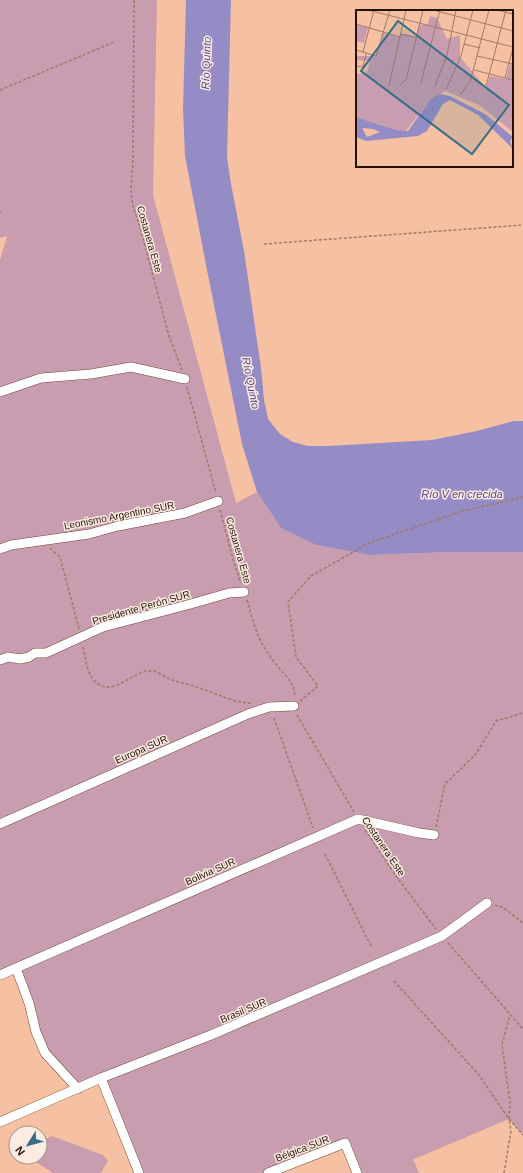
<svg xmlns="http://www.w3.org/2000/svg" width="523" height="1173" font-family="Arial,sans-serif">
  <style>
    .green { fill: #c79daf }
    .water { fill: #958cc6 }
    .lines { fill: none; stroke-linecap: round; stroke-linejoin: round }
    .minor-casing { stroke: #75482c; stroke-width: 10 }
    .path { stroke: #a17a63; stroke-width: 1.5; stroke-dasharray: 3 2; stroke-linecap: butt }
    .minor { stroke: #fff; stroke-width: 9 }
    .labels { text-anchor: middle; stroke-width: 3; stroke-linejoin: round; paint-order: stroke }
    .street-label { font-size: 10px; fill: #251207; stroke: #fcebe1 }
    .water-label { font-size: 11px; font-style: italic; fill: #574790; stroke: #fcebe1 }
    .inset-road { fill: none; stroke: #a27b64; stroke-width: 1 }
    .view { fill: #356d87; fill-opacity: 0.15; stroke: #356d87; stroke-width: 2 }
    .inset-edge { fill: none; stroke: #251207; stroke-width: 2 }
  </style>
  <rect width="100%" height="100%" fill="#f6c1a2"/>
  <path class="green" d="M0,0H157L153,195L236,503L257,492L281,528L316,545L370,555L451,552H523V1135L509,1119L412,1160L414,1161L419,1173H357L344,1143L268,1173H139L101,1078L78,1089L45,1053L16,970L0,975V260L7,236L0,238Z
    M52,1136L103,1155L108,1161L101,1173H53L36,1162L38,1157H40V1151L45,1139Z"/>
  <path class="water" d="M186,0H231L227,157L231,184L244,251L261,368L264,400L268,419L280,434L293,442L308,446H328L432,440L477,431L514,421H523V552H451L370,555L316,545L281,528L257,492L242,444L207,270L185,156L183,109Z"/>
  <g class="lines">
    <g class="minor-casing">
      <path id="minor" d="M0,392L41,378L91,374L131,367L185,379
        M0,549L11,545L89,534L118,526L185,513L218,501
        M0,660L8,657L20,659L29,657L35,653H46L103,627L187,605L229,593L244,592
        M0,824L248,714L269,707L294,706
        M16,968L29,1003L36,1032L45,1053L78,1089
        M0,975L358,819L419,833L434,835
        M101,1078L139,1173
        M0,1122L101,1078L211,1035L442,936L487,903
        M268,1173L345,1143L357,1173"/>
    </g>
    <path class="path" d="M134,0L133,160L131,192L133,207L140,227L169,336L182,370
      M0,90L114,42
      M0,211V213
      M264,244L523,225
      M187,387L216,493
      M220,510L234,563L241,583
      M50,548L60,557L79,629
      M247,600C251,614 255,629 261,642C265,649 270,657 275,663C283,674 295,682 295,697
      M83,647C86,660 87,678 100,685C117,694 134,669 153,671C159,672 164,677 170,679C179,683 190,684 199,688C216,693 233,703 251,703
      M300,701L318,686L296,657L288,602L311,576L369,543L459,512L523,497
      M297,715L354,812
      M274,718L313,828
      M436,827L445,784L476,754L496,721L523,713
      M365,830L399,880L436,929
      M325,854L372,948
      M495,905L504,908L523,923
      M448,943L523,1029
      M394,981L479,1075L509,1119L523,1135
      M504,1173L511,1131L509,1119L510,1102L502,1045L510,1015"/>
    <use href="#minor" class="minor"/>
  </g>
  <g class="labels">
    <g class="street-label">
      <text transform="translate(150 239) rotate(74)" y="4">Costanera Este</text>
      <text transform="translate(119 515) rotate(-11)" y="4">Leonismo Argentino SUR</text>
      <text transform="translate(239 550) rotate(74)" y="4">Costanera Este</text>
      <text transform="translate(141 607) rotate(-16)" y="4">Presidente Perón SUR</text>
      <text transform="translate(141 749) rotate(-24)" y="4">Europa SUR</text>
      <text transform="translate(384 846) rotate(56)" y="4">Costanera Este</text>
      <text transform="translate(210 871) rotate(-24)" y="4">Bolivia SUR</text>
      <text transform="translate(243 1010) rotate(-23)" y="4">Brasil SUR</text>
      <text transform="translate(302 1148) rotate(-21)" y="4">Bélgica SUR</text>
    </g>
    <g class="water-label">
      <text transform="translate(206 63) rotate(-88)" y="4">Río Quinto</text>
      <text transform="translate(251 383) rotate(79)" y="4">Río Quinto</text>
      <text x="462" y="498">Río V en crecida</text>
    </g>
  </g>
  <g transform="translate(356 10)">
    <rect width="157" height="157" fill="#f6c1a2"/>
    <path d="M74,6L81,8L91,29L104,25V47L130,78L134,66L150,69L154,54L157,55V122L123,95L89,81L74,90L49,122L0,107V64L11,63L14,51L2,50L0,56V46H20L27,23L43,27L44,24H50L60,27L63,15L72,14ZM0,15L12,18L8,33L0,31Z" fill="#c79daf"/>
    <path d="M83,84L94,86L129,104L157,127L154,131L157,139L122,105L94,90L87,94L71,121L62,126L10,131L0,127V107L41,120L52,121L74,90ZM6,118L17,119L24,122L11,127Z" fill="#958cc6" fill-rule="evenodd"/>
    <path class="inset-road" d="M12,0L157,37M77,0L157,21M141,0L157,4M0,14L44,27M44,24L60,27M108,34L124,38M0,40L20,46L34,0M7,42L18,0M121,46L157,54M0,56L7,57L10,44M118,60L157,70M149,68L157,38M65,72L84,0M33,76L50,0M43,76L50,70L67,0M79,76L91,45L100,0M130,76L150,0M90,79L105,46L117,0M104,85L114,72L133,0"/>
    <path class="view" d="M42,11L153,95L116,144L5,61Z"/>
    <rect width="157" height="157" class="inset-edge"/>
  </g>
  <g transform="translate(28 1145) rotate(233)"><circle r="19" fill="#fcebe1" stroke="#a6948a"/>
  <path d="M0-3L7 15L0 10L-7 15Z" fill="#356d87"/>
  <text y="-6" font-size="11" font-weight="bold" text-anchor="middle" fill="#251207">N</text>
  </g>
</svg>
